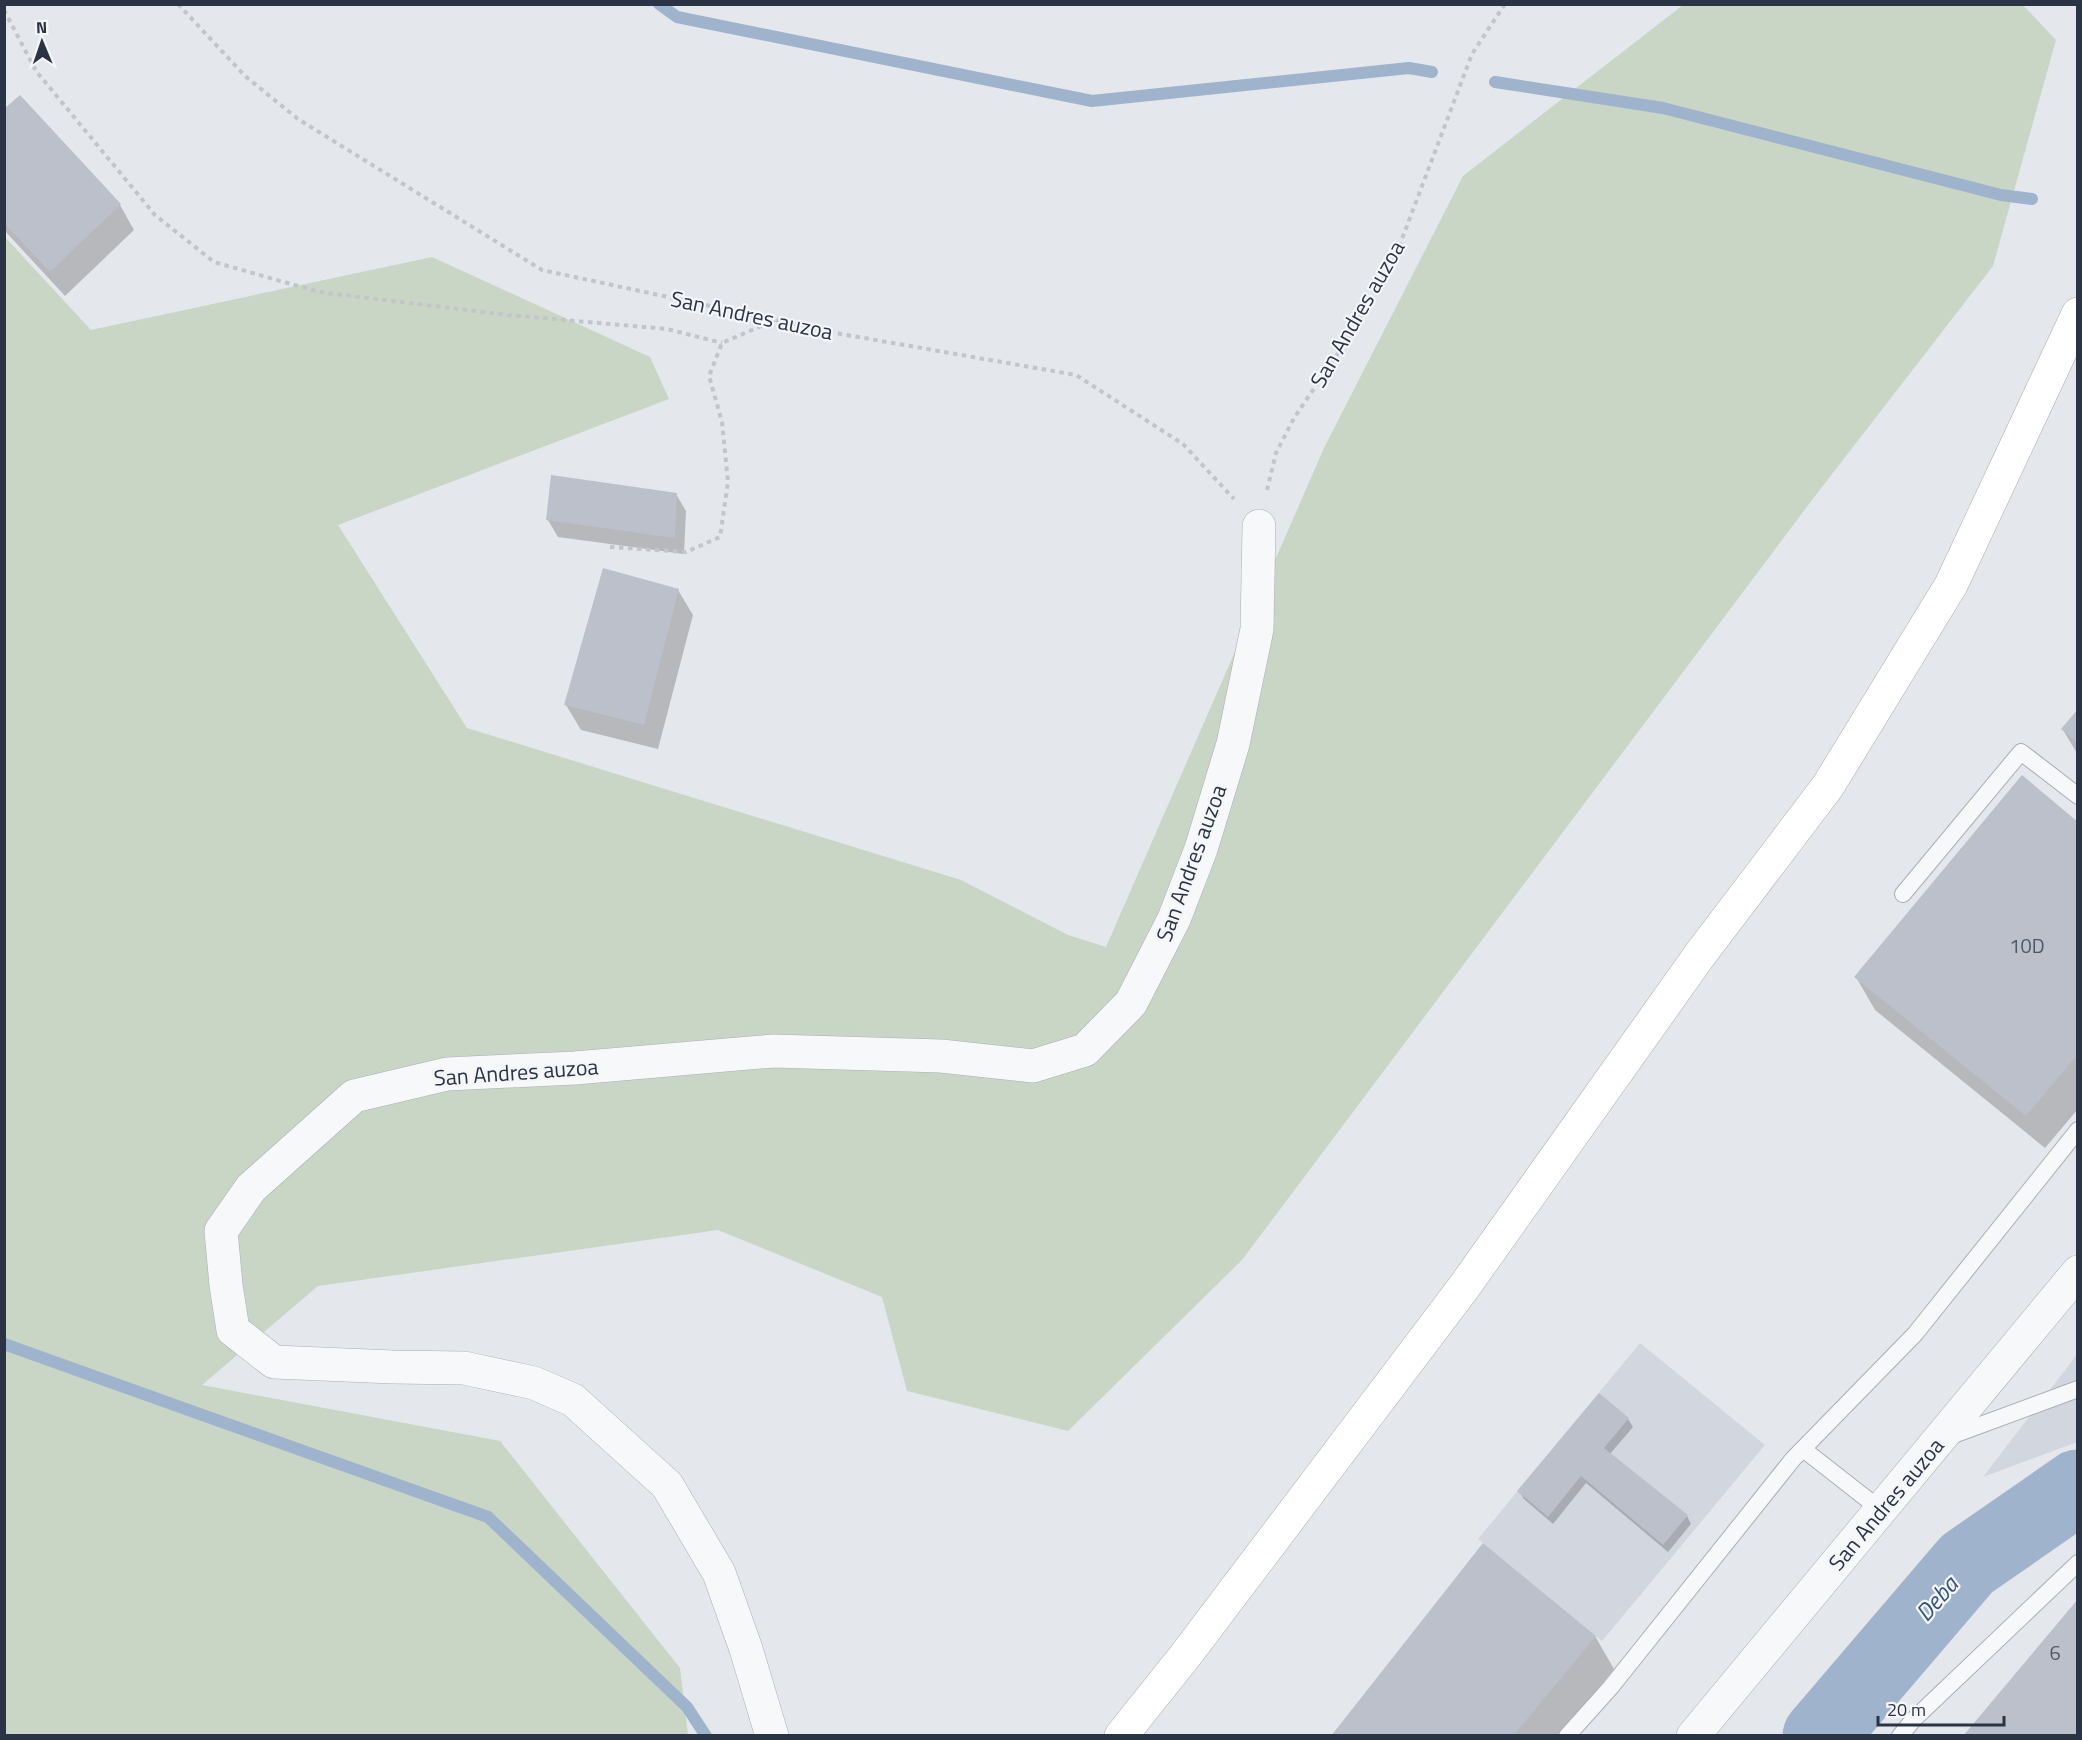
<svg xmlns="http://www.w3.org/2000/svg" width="2082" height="1740" font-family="'Titillium Web',sans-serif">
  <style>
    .built { fill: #d2d6de }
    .green { fill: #c9d6c5 }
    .shadow { fill: #0003 }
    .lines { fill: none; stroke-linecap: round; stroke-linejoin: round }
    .stream { stroke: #9fb4cc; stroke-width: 12 }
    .river { stroke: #9fb4cc; stroke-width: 75 }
    .building { fill: #bbc0ca }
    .lane-casing { stroke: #a9aeb7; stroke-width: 18 }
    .street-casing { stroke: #a9aeb7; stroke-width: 34 }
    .secondary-casing { stroke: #a9aeb7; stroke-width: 34 }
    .path { stroke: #c2c5cb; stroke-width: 4; stroke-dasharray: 4.5 4.5; stroke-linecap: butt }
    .lane { stroke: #f7f8fa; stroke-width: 16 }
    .street { stroke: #f7f8fa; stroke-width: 33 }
    .secondary { stroke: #fff; stroke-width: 33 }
    .labels { text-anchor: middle; stroke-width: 4.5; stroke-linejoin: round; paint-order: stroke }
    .number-label { font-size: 20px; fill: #4f5766 }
    .street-label { font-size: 22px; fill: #2b3445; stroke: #f4f6f9 }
    .water-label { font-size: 24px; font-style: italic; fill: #34527a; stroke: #f4f6f9 }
  </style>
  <rect width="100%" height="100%" fill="#e4e7ec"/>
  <path class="built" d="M1640,1343L1765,1445L1602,1641L1478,1539Z
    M2077,1354V1442L1983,1477L2069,1365Z"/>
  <path class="green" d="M1683,5H2023L2056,40L1993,266L1812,500L1242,1260L1068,1431L907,1391L882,1297L718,1230L318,1286L202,1385L500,1441L680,1668L688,1735H5L4,236L91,330L432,257L650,357L669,399L338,525L467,728L961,880L1068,935L1106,947L1324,448L1463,176Z"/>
  <path class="shadow" d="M4,111L120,205L134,230L65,296L4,230Z
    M676,494L686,511L684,554L558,537L548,520Z
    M678,590L693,615L658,749L581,730L566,705Z
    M2078,711V755L2063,730Z
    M2078,824V1109L2045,1148L1875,1010L1856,977Z
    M1628,1419L1633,1427L1610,1454L1687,1516L1691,1524L1668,1552L1586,1483L1553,1524L1524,1499L1519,1491Z
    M1595,1636L1614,1669L1559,1736H1333Z"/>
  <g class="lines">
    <path class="stream" d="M659,4L677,17L1092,101L1409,68L1432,72
      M1495,82L1663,108L2001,195L2032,199
      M4,1344L488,1517L687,1707L706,1736"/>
    <path class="river" d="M1820,1736L1967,1564L2078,1487"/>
  </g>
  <path class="building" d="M20,95L121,204L50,272L4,223V109Z
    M551,475L677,493L675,538L546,520Z
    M603,568L679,589L644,725L564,705Z
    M2078,709V743L2061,729Z
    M2022,775L2078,822V1054L2026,1116L1854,977Z
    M1599,1393L1629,1418L1604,1448L1688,1515L1663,1545L1581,1476L1548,1517L1517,1491Z
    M1483,1543L1596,1636L1513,1736H1331Z
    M2078,1599V1736H1963Z"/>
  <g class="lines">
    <g class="lane-casing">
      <path id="lane" d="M1903,894L2021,752L2078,796
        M1948,1437L2078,1389
        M1803,1449L1881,1510
        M1567,1736L1611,1687L1793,1459L1915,1334L2078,1130
        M1900,1736L1913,1720L2078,1563"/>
    </g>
    <g class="street-casing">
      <path id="street" d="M772,1736L746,1649L719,1573L667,1485L573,1400L534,1383L464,1368L393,1367L274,1362L233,1330L226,1285L221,1231L251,1188L354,1096L447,1074L575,1068L773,1051L941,1056L1033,1066L1085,1050L1131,1003L1174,919L1201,849L1233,744L1257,629L1259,526
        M1693,1736L2078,1272"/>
    </g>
    <g class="secondary-casing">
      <path id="secondary" d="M1121,1736L1185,1656L1464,1287L1699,956L1828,786L1951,585L2078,314"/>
    </g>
    <path class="path" d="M178,4L245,76L298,119L542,270L841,334L1076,375L1183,444L1234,499
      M4,10L36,71L155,215L214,262L319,292L508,315L667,329L722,343
      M1267,490L1276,453L1294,418L1343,346L1394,260L1472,54L1505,4
      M610,547L686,552L720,537L728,482L722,422L709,376L722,343L775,320"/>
    <use href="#lane" class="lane"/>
    <use href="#street" class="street"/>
    <use href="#secondary" class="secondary"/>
  </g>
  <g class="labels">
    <g class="number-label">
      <text x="2027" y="953">10D</text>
      <text x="2055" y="1660">6</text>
    </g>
    <g class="street-label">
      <text transform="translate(1357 314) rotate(-60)" y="8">San Andres auzoa</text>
      <text transform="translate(752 315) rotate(12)" y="8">San Andres auzoa</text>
      <text transform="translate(1191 863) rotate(-70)" y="8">San Andres auzoa</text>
      <text transform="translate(516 1072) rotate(-4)" y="8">San Andres auzoa</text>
      <text transform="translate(1886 1504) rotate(-50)" y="8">San Andres auzoa</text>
    </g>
    <g class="water-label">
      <text transform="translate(1937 1599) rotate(-49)" y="8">Deba</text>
    </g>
  </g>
  <rect width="2082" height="1740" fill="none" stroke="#2b3445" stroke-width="12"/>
  <g transform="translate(42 42) rotate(358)" stroke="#f4f6f9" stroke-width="4.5" paint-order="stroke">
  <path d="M0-4.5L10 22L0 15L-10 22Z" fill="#2b3445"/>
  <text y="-9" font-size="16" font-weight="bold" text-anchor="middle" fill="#2b3445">N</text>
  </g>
  <path d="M1878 1716v9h126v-9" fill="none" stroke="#2b3445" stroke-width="3"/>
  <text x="1887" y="1716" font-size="18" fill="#2b3445" stroke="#f4f6f9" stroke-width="4.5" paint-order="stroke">20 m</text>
</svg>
